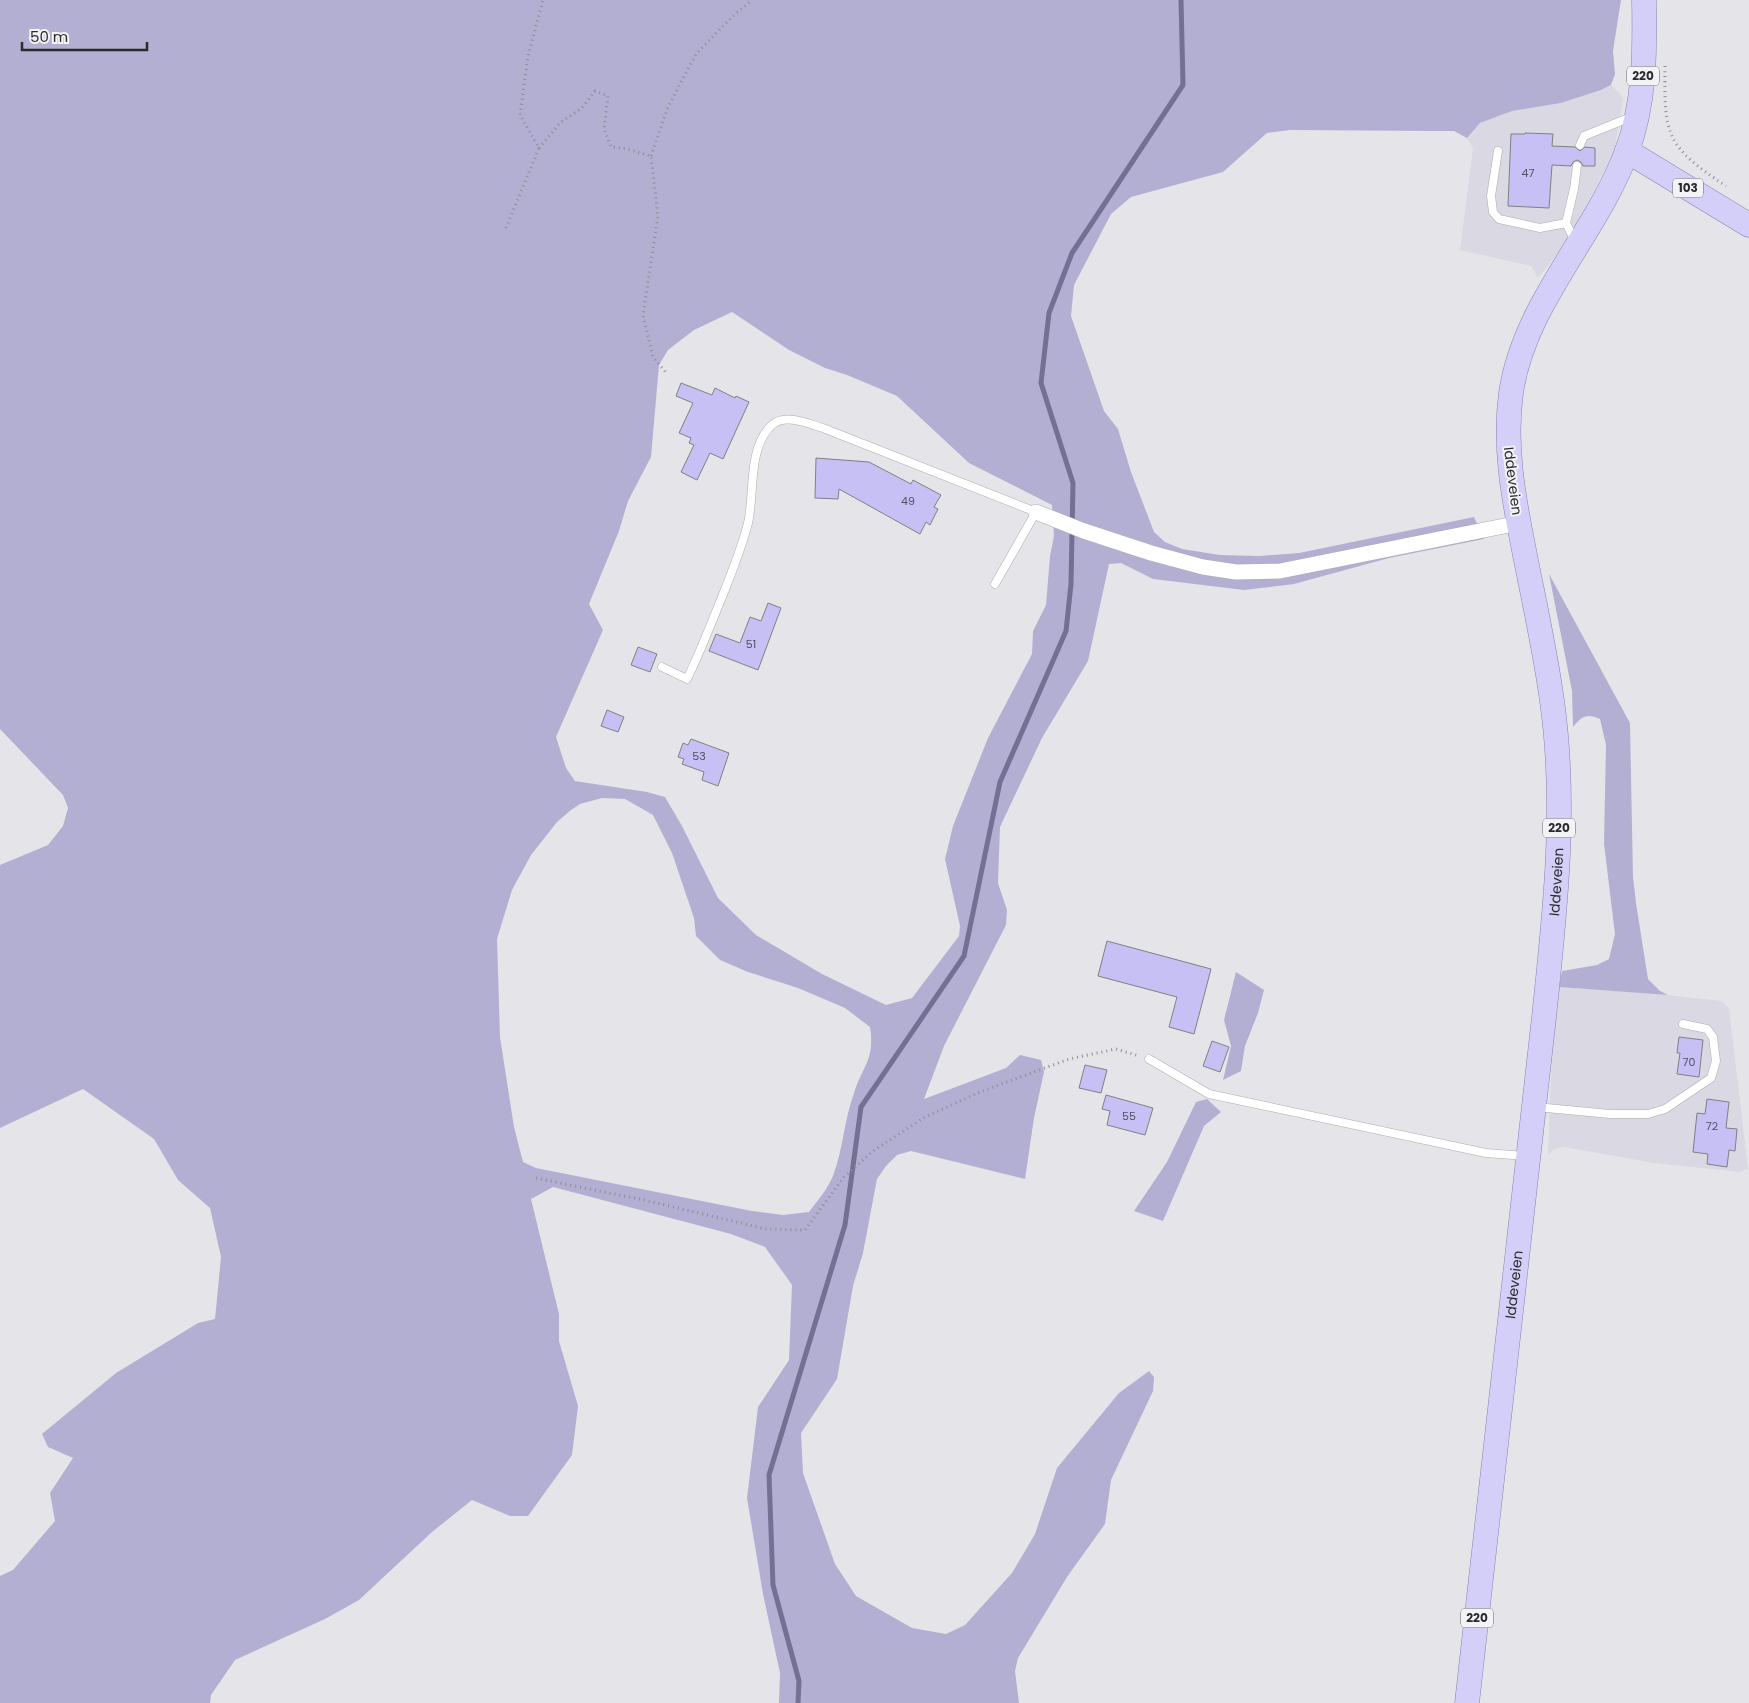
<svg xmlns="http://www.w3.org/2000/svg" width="1749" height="1703" font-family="Poppins,sans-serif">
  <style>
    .built { fill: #d9d8e3 }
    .green { fill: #b3afd3; fill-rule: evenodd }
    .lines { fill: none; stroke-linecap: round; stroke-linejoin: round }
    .stream { stroke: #747094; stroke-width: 5 }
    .building { fill: #c6c0f5; stroke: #808083 }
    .service-casing { stroke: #acacb0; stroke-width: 9 }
    .minor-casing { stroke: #acacb0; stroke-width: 16 }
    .primary-casing { stroke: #8781af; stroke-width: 25 }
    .path { stroke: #8d8d90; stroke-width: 3; stroke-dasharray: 1 4; stroke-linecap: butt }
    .service { stroke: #fff; stroke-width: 8 }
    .minor { stroke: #fff; stroke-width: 15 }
    .primary { stroke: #d4cff9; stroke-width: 24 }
    .labels { text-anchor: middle; stroke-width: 4; stroke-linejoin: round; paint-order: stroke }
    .number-label { font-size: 11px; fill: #52505f }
    .shield { fill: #f3f2f6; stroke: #676769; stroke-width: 1 }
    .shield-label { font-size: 12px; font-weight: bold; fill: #2b2b2d }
    .street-label { font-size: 14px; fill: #2b2b2d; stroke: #f3f2f6 }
  </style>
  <rect width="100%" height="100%" fill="#e5e5e9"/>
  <path class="built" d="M1611,85L1621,95L1623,99L1614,153L1582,213L1558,253L1538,278L1531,266L1460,250L1473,148L1467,138L1480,123L1512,111L1561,103L1601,90Z
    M1559,987L1668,995L1722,1001L1729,1008L1748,1169L1740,1172L1654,1163L1564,1147L1554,1149L1548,1155L1551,1071Z"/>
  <path class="green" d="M0,0H1621L1613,51L1615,74L1611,85L1601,90L1561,103L1512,111L1480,123L1467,138L1454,131H1435L1290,130L1267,133L1223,172L1131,197L1111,214L1074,285L1071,316L1104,411L1118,429L1131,472L1154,532L1165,542L1182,549L1220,555L1259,556L1299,553L1474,517L1484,539L1389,558L1294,584L1244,590L1153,579L1121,563L1109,564L1088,661L1042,738L1000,827L998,883L1007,910L1006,925L944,1046L924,1099L1006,1068L1020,1055L1041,1060L1044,1072L1034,1118L1025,1179L911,1151L897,1155L886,1166L877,1179L863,1253L853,1286L837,1379L801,1433L803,1473L835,1564L856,1596L912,1628L946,1634L965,1625L1012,1573L1035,1534L1057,1468L1119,1393L1149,1371L1154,1377L1153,1391L1111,1480L1105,1524L1067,1577L1018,1658L1015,1671L1019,1703H779L780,1673L763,1594L747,1498L758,1407L789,1360L792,1285L765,1247L731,1234L553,1187L531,1199L559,1314V1341L578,1406L572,1455L528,1516H510L472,1500L432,1532L359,1600L325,1619L235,1660L211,1695L210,1703H0V1576L13,1570L55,1521L50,1493L73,1458L48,1447L42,1434L116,1373L198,1323L215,1319L221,1257L210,1208L178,1180L154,1139L83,1089L0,1128V865L48,845L63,826L68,808L63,795L0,729ZM732,312L789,350L825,368L847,375L897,396L969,463L1052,505L1054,536L1050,556L1046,605L1033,631L1032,654L988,738L953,826L945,859L960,926L959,936L912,998L886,1005L822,974L756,935L718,898L682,826L665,797L647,792L575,781L566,768L556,737L603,630L589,604L619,531L628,501L651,457L659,365L668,350L694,330ZM602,798L625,799L653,815L672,853L694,918L696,936L720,960L748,972L798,988L845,1008L870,1027C875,1060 863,1065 854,1093C844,1120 843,1150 833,1176C827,1190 818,1200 809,1212L783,1215L752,1211L536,1168L523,1162L514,1127L500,1037L497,939L512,890L531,855L557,822L571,810L580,804Z
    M1549,574L1630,723L1633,877L1636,903L1648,979L1660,991L1668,995L1559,987L1562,971L1597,965L1609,959L1615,934L1604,844L1606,745L1600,719C1587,713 1582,716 1573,727L1572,691Z
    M1236,972L1264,990L1258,1013L1245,1046L1241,1071L1223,1080L1231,1046L1224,1020Z
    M1207,1099L1221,1112L1204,1126L1163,1221L1134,1211L1167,1162L1196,1102Z"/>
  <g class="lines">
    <path class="stream" d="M798,1703L799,1681L773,1585L769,1475L845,1225L861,1107L964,956L1000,782L1066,631L1071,584L1073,483L1041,383L1049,313L1072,253L1183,85L1181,0"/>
  </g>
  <path class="building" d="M1525,133L1553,134L1552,146L1575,147L1580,151L1585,147L1595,148V166H1583L1581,162L1577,160L1573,162L1571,166L1552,165L1549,208L1508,206L1511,134H1525Z
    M681,383L712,395L715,388L735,398L736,396L749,402L723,459L710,453L697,480L681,472L694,445L689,443L691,438L679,433L693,403L676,396Z
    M816,458L869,462L911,484L913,480L941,495L934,507L938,509L930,525L926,522L920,534L839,489L838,499L815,498Z
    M768,603L781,608L758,670L709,651L716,634L740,643L750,617L761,621Z
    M638,647L657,654L650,672L631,665Z
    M607,710L624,717L618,732L601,726Z
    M691,739L729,753L718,786L702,780L704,772L682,764L684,759L678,757L683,743L688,745Z
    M1107,941L1211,969L1194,1034L1169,1027L1177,997L1098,976Z
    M1679,1037L1703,1040L1699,1077L1677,1074L1680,1053H1677Z
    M1212,1041L1229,1047L1220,1072L1203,1066Z
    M1085,1065L1107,1070L1101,1093L1079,1088Z
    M1106,1095L1153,1108L1145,1135L1107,1125L1110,1111L1102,1109Z
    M1707,1099L1729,1102L1726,1128L1737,1129L1735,1151L1729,1150L1727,1167L1707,1164L1708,1154L1693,1152L1697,1113L1705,1114Z"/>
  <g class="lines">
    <g class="service-casing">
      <path id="service" d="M1580,145L1584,136L1631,117
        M1498,151L1491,196L1493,212L1499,219L1540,228L1566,223
        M1575,241L1566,223L1574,189L1577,166
        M662,667L687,679C701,651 712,621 724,592C733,569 742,547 748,523C755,494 747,448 772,425C785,413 809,424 823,428L1036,512L995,584
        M1149,1059L1209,1094L1486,1153L1527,1156
        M1536,1107L1610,1114H1648L1665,1109L1711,1078L1716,1061L1713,1037L1707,1029L1683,1024"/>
    </g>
    <g class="minor-casing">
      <path id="minor" d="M1036,512L1084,531L1151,553L1203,567L1236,572L1280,571L1519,523"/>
    </g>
    <g class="primary-casing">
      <g id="primary">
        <path d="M1627,151L1749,225"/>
        <path id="s1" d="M1467,1703L1544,1017C1555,913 1567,806 1552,701C1545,649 1533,597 1523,545C1513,495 1504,445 1511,393C1524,303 1596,235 1627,151C1645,103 1645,51 1644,0"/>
      </g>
    </g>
    <path class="path" d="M1665,66C1664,136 1666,146 1726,186
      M539,148L561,122L582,108L595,91L608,96L604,129L611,147L627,149L651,156L658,216L643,315L653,357L667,374
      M651,156L668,107L696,54L734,15L752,0
      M506,228L539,148L520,115L528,56L543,0
      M536,1178L644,1200L766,1229L805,1230L844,1177L873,1151L925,1117L980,1092L1069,1059L1116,1049L1139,1056"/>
    <use href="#service" class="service"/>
    <use href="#minor" class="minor"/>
    <use href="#primary" class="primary"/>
  </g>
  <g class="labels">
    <g class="number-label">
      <text x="1528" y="177">47</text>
      <text x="908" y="505">49</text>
      <text x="751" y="648">51</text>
      <text x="699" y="760">53</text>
      <text x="1689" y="1066">70</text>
      <text x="1129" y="1120">55</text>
      <text x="1712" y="1130">72</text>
    </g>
    <g class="shield">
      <rect x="1627" y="66.5" width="32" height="19" rx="4"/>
      <rect x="1673" y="178.5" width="30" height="19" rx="4"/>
      <rect x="1543" y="818.5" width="32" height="19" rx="4"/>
      <rect x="1461" y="1608.5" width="32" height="19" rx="4"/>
    </g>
    <g class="shield-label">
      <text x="1643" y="80">220</text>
      <text x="1688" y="192">103</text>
      <text x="1559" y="832">220</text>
      <text x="1477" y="1622">220</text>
    </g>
    <g class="street-label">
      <text transform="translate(1513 481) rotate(83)" y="5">Iddeveien</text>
      <text dy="5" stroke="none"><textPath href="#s1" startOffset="826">Iddeveien</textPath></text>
      <text dy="5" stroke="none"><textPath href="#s1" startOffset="421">Iddeveien</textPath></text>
    </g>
  </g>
  <path d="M22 42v8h125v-8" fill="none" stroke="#2b2b2d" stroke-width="2.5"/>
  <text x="30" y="42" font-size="15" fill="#2b2b2d" stroke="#f3f2f6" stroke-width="4" paint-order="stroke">50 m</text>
</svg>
